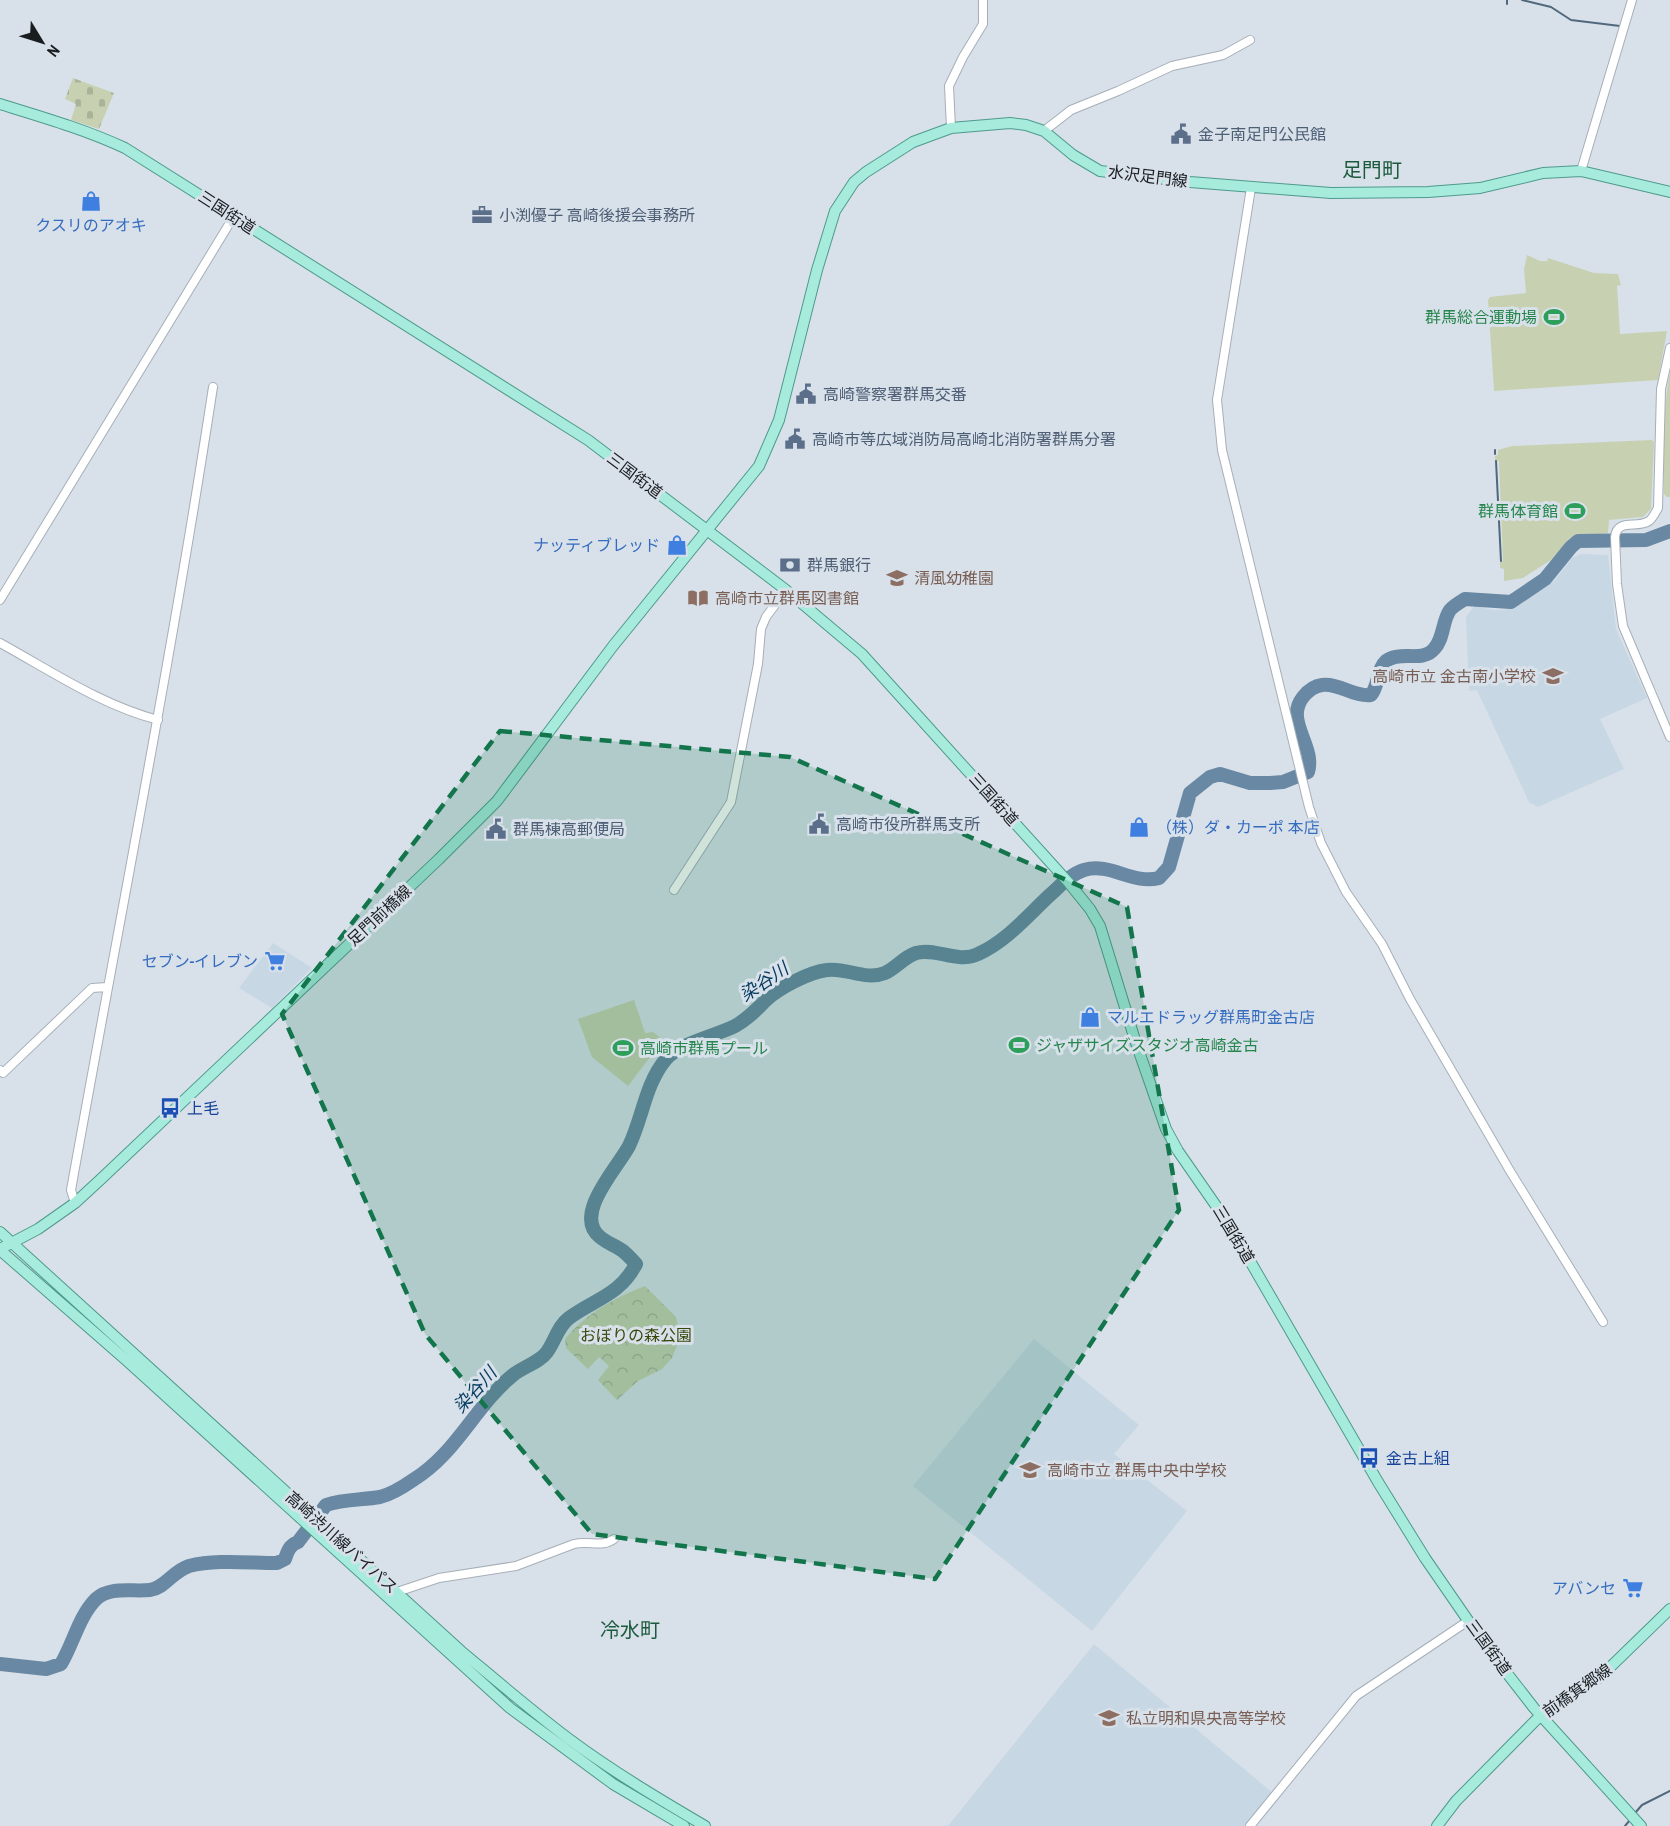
<svg xmlns="http://www.w3.org/2000/svg" width="1670" height="1826" font-family="'Archivo Narrow','Noto Sans JP',sans-serif">
  <style>
    .built { fill: #c7d7e4 }
    .cemetery { fill: url(#cemetery-stones) }
    .park { fill: url(#park-crowns) }
    .pitch { fill: #c7d1b2 }
    .lines { fill: none; stroke-linecap: round; stroke-linejoin: round }
    .stream { stroke: #51687c; stroke-width: 2 }
    .river { stroke: #6988a3; stroke-width: 14 }
    .minor-casing { stroke: #a6afb7; stroke-width: 10 }
    .major-casing { stroke: #4e9a8b; stroke-width: 12 }
    .minor { stroke: #fff; stroke-width: 8 }
    .major { stroke: #a6ebdc; stroke-width: 10 }
    .marked { fill: #13754c; fill-opacity: 0.2; stroke: #13754c; stroke-width: 4.5; stroke-dasharray: 12 8; stroke-linejoin: round }
    .labels { text-anchor: middle; stroke-width: 6; stroke-linejoin: round; paint-order: stroke }
    .service-label { font-size: 16px; fill: #4e5e75; stroke: #d8e1ea; text-anchor: start }
    .street-label { font-size: 16px; fill: #1a1d20; stroke: #d8e1ea }
    .shop-label { font-size: 16px; fill: #366cbe; stroke: #d8e1ea; text-anchor: end }
    .leisure-label { font-size: 16px; fill: #27864d; stroke: #d8e1ea; text-anchor: end }
    .education-label { font-size: 16px; fill: #785e54; stroke: #d8e1ea; text-anchor: start }
    .transit-label { font-size: 16px; fill: #164399; stroke: #d8e1ea; text-anchor: start }
    .park-label { font-size: 16px; fill: #39470a; stroke: #d8e1ea }
    .water-label { font-size: 18px; font-style: italic; fill: #063c61; stroke: #d8e1ea }
    .quarter-label { font-size: 20px; fill: #1c5a3d; stroke: #d8e1ea }
  </style>
  <defs>
    <pattern id="cemetery-stones" width="16" height="16" patternUnits="userSpaceOnUse" patternTransform="scale(1.5)"><rect width="16" height="16" fill="#c7d1b2"/><path d="M2 7V4a2 2 0 0 1 4 0v3zM10 15v-3a2 2 0 0 1 4 0v3z" fill="#aab399"/></pattern>
    <pattern id="park-crowns" width="20" height="18" patternUnits="userSpaceOnUse" patternTransform="scale(1.5)"><rect width="20" height="18" fill="#c7d1b2"/><path d="M2 6a3 3 0 1 1 6 0M12 15a3 3 0 1 1 6 0" fill="none" stroke="#aab399"/></pattern>
  </defs>
  <rect width="100%" height="100%" fill="#d8e1ea"/>
  <path class="built" d="M1581,554L1608,555L1616,629L1647,698L1600,719L1624,769L1538,807L1529,802L1477,690L1469,691L1466,617L1474,606L1493,610L1514,609L1555,580L1572,558Z
    M273,943L312,968L272,1008L239,988Z
    M1034,1339L1139,1425L1114,1454L1187,1511L1092,1631L913,1486Z
    M1094,1644L1273,1793L1246,1826H948Z"/>
  <path class="cemetery" d="M73,78L114,93L99,129L71,120L76,104L65,99Z"/>
  <path class="park" d="M645,1286L676,1317L680,1338L672,1358L662,1369L638,1381L617,1400L598,1380L609,1366L599,1357L588,1369L566,1348L565,1339C587,1313 614,1298 645,1286Z"/>
  <path class="pitch" d="M1527,255L1540,261H1547L1548,258L1594,273L1618,274L1621,285L1617,286L1620,334L1667,331L1658,380L1494,391L1488,300L1490,297L1526,293L1524,269Z
    M1670,372V497H1667L1664,494C1664,454 1662,412 1670,372Z
    M1652,440L1654,442L1651,509L1643,517L1609,520L1608,533L1570,538L1551,560L1523,578L1504,581V569L1500,568V562L1503,561L1499,461H1495V456L1498,455V450L1512,446Z
    M634,1000L645,1033L653,1032L663,1040L628,1086L592,1057L578,1019Z"/>
  <g class="lines">
    <path class="stream" d="M1522,0L1551,7L1571,20L1620,26
      M1507,4V0
      M1495,450V454
      M1496,461L1501,561
      M1635,1813L1642,1805L1670,1791
      M1625,1826L1630,1820"/>
    <path class="river" d="M0,1664L46,1669L61,1664C73,1644 79,1616 96,1599C110,1586 132,1592 150,1590C165,1588 173,1571 189,1566C216,1559 249,1563 277,1563L285,1559C288,1550 290,1545 298,1542L326,1505C343,1499 363,1500 380,1497C392,1494 403,1487 413,1480C456,1454 475,1406 513,1375C523,1367 540,1362 547,1352C555,1341 558,1326 569,1318C595,1299 620,1295 636,1264C632,1260 628,1255 623,1251C616,1246 607,1243 600,1237C572,1215 618,1167 629,1146C643,1117 645,1084 666,1059C680,1043 715,1036 735,1026C748,1019 756,1010 766,1000C779,988 809,972 827,970C846,967 865,981 885,973C896,968 904,957 916,953C936,947 957,964 978,954C1007,941 1028,915 1051,894C1061,885 1071,874 1084,870C1110,862 1133,885 1159,878L1169,867L1190,793L1210,777L1220,774L1250,783H1270L1283,782L1308,772C1316,746 1284,721 1303,697C1307,692 1314,686 1322,685C1339,683 1354,697 1371,695C1379,685 1377,669 1386,661C1400,650 1423,663 1434,649C1444,639 1442,621 1450,610C1453,606 1460,602 1465,599L1511,602L1545,579L1571,547L1578,541L1646,540L1670,531"/>
    <g class="minor-casing">
      <path id="minor" d="M951,128L949,86L963,57L983,24V0
        M1044,131L1071,110L1118,91L1172,66L1223,55L1250,40
        M1581,171L1632,0
        M1251,188L1217,400L1222,450L1309,807L1321,843L1346,892L1382,944L1410,999L1510,1171L1603,1322
        M1670,348L1661,389L1658,508C1655,513 1653,518 1649,521C1637,529 1617,518 1615,537L1617,584L1623,626L1670,737
        M0,600L234,216
        M0,643C51,671 101,705 158,720
        M674,890L731,802L758,664L761,629L766,617L786,590
        M0,1070L3,1073L92,988L107,987
        M75,1203L71,1190C119,922 172,656 213,387
        M397,1592L439,1578L516,1566L574,1544C589,1540 602,1548 614,1539
        M1250,1826L1356,1696L1468,1621"/>
    </g>
    <g class="major-casing">
      <path id="major" d="M0,104C42,117 84,129 125,148L588,440L786,590L862,654L1069,883L1090,909L1100,926L1135,1040L1166,1129L1178,1151L1228,1223L1378,1482L1425,1558L1485,1645L1534,1708L1641,1826
        M0,1232L461,1651C497,1681 532,1711 569,1739C612,1771 659,1799 705,1826
        M0,1249L38,1229L75,1203L101,1179L439,859L497,801L613,646L759,466L779,420L817,270L835,211L854,182L866,172L913,142L951,128L1010,123L1026,125L1044,131L1073,155L1100,171L1190,182L1331,193L1428,192L1480,188L1543,173L1581,171L1670,192
        M0,1250L126,1360L510,1708L613,1784L684,1826
        M1437,1826L1456,1801L1536,1720L1547,1710L1599,1678L1670,1609"/>
    </g>
    <use href="#minor" class="minor"/>
    <use href="#major" class="major"/>
  </g>
  <path class="marked" d="M500,731L790,757L1127,907L1179,1210L935,1579L592,1534L425,1334L282,1014Z"/>
  <defs>
    <g id="civic-bare" transform="scale(1.62)"><path d="M-.6-6.5H3V-4.5H.6V-3L4-1V1h2V6H-6V1h2V-1L-.6-3ZM-1.2 2.5V6h2.4V2.5Z" fill="#5c6f8a" stroke="#d8e1ea" stroke-width="2.5" paint-order="stroke"/></g>
    <g id="shop-bare" transform="scale(1.62)"><path d="M-5-2.5h2.3a2.7 3.5 0 0 1 5.4 0H5L5.5 6h-11ZM-1.5-2.5h3a1.5 2.3 0 0 0-3 0Z" fill="#3f7fe0" stroke="#d8e1ea" stroke-width="2.5" paint-order="stroke"/></g>
    <g id="office-bare" transform="scale(1.62)"><path d="M-6-3h4V-5.5h4V-3h4V5H-6ZM-1-4.5V-3h2v-1.5ZM-6 0V1H6V0Z" fill="#5c6f8a" stroke="#d8e1ea" stroke-width="2.5" paint-order="stroke"/></g>
    <g id="stadium-bare" transform="scale(1.62)"><path d="M0-5a6.5 5 0 1 0 0 10a6.5 5 0 1 0 0-10ZM-3.5-1.8h7v3.6h-7Z" fill="#2e9e5b" stroke="#d8e1ea" stroke-width="2.5" paint-order="stroke"/></g>
    <g id="bank-bare" transform="scale(1.62)"><path d="M-6-4H6V4H-6ZM0-2.3a2.3 2.3 0 1 0 0 4.6a2.3 2.3 0 1 0 0-4.6Z" fill="#5c6f8a" stroke="#d8e1ea" stroke-width="2.5" paint-order="stroke"/></g>
    <g id="school-bare" transform="scale(1.62)"><path d="M0-5L7-2L0 1L-7-2ZM-4 1L0 2.5L4 1V4Q0 6-4 4Z" fill="#8d6e63" stroke="#d8e1ea" stroke-width="2.5" paint-order="stroke"/></g>
    <g id="library-bare" transform="scale(1.62)"><path d="M-6-4Q-3-5.5-.7-3.5V5Q-3 3-6 4ZM6-4Q3-5.5 .7-3.5V5Q3 3 6 4Z" fill="#8d6e63" stroke="#d8e1ea" stroke-width="2.5" paint-order="stroke"/></g>
    <g id="supermarket-bare" transform="scale(1.62)"><path d="M-6-5.5h2.5l.6 2H6L4.5 2H-2.5L-4.4-4H-6ZM-1.5 3.2a1.3 1.3 0 1 0 .1 0ZM3 3.2a1.3 1.3 0 1 0 .1 0Z" fill="#3f7fe0" stroke="#d8e1ea" stroke-width="2.5" paint-order="stroke"/></g>
    <g id="bus-bare" transform="scale(1.62)"><path d="M-5-6H5V4H4V6H2V4H-2V6H-4V4H-5ZM-3.5-4V0h7V-4ZM-3.5 1.2v1.5H-2V1.2ZM2 1.2v1.5H3.5V1.2Z" fill="#1a4fb4" stroke="#d8e1ea" stroke-width="2.5" paint-order="stroke"/></g>
  </defs>
  <g fill-rule="evenodd">
    <use href="#civic-bare" x="1181" y="134"/>
    <use href="#shop-bare" x="91" y="201"/>
    <use href="#office-bare" x="482" y="215"/>
    <use href="#stadium-bare" x="1554" y="317"/>
    <use href="#civic-bare" x="806" y="394"/>
    <use href="#civic-bare" x="795" y="439"/>
    <use href="#stadium-bare" x="1575" y="511"/>
    <use href="#shop-bare" x="677" y="545"/>
    <use href="#bank-bare" x="790" y="565"/>
    <use href="#school-bare" x="897" y="578"/>
    <use href="#library-bare" x="698" y="598"/>
    <use href="#school-bare" x="1553" y="676"/>
    <use href="#civic-bare" x="819" y="824"/>
    <use href="#shop-bare" x="1139" y="827"/>
    <use href="#civic-bare" x="496" y="829"/>
    <use href="#supermarket-bare" x="275" y="961"/>
    <use href="#shop-bare" x="1090" y="1017"/>
    <use href="#stadium-bare" x="1019" y="1045"/>
    <use href="#stadium-bare" x="623" y="1048"/>
    <use href="#bus-bare" x="170" y="1108"/>
    <use href="#bus-bare" x="1369" y="1458"/>
    <use href="#school-bare" x="1030" y="1470"/>
    <use href="#supermarket-bare" x="1633" y="1588"/>
    <use href="#school-bare" x="1109" y="1718"/>
  </g>
  <g class="labels">
    <g class="service-label">
      <text x="1198" y="140">金子南足門公民館</text>
      <text x="499" y="221">小渕優子 高崎後援会事務所</text>
      <text x="823" y="400">高崎警察署群馬交番</text>
      <text x="812" y="445">高崎市等広域消防局高崎北消防署群馬分署</text>
      <text x="807" y="571">群馬銀行</text>
      <text x="836" y="830">高崎市役所群馬支所</text>
      <text x="513" y="835">群馬棟高郵便局</text>
    </g>
    <g class="street-label">
      <text transform="translate(1148 176) rotate(7)" y="6">水沢足門線</text>
      <text transform="translate(227 212) rotate(33)" y="6">三国街道</text>
      <text transform="translate(635 475) rotate(37)" y="6">三国街道</text>
      <text transform="translate(994 799) rotate(48)" y="6">三国街道</text>
      <text transform="translate(379 915) rotate(-43)" y="6">足門前橋線</text>
      <text transform="translate(1234 1234) rotate(59)" y="6">三国街道</text>
      <text transform="translate(342 1542) rotate(42)" y="6">高崎渋川線バイパス</text>
      <text transform="translate(1489 1647) rotate(54)" y="6">三国街道</text>
      <text transform="translate(1577 1690) rotate(-35)" y="6">前橋箕郷線</text>
    </g>
    <g class="shop-label">
      <text x="91" y="231" text-anchor="middle">クスリのアオキ</text>
      <text x="660" y="551">ナッティブレッド</text>
      <text x="1156" y="833" text-anchor="start">（株）ダ・カーポ 本店</text>
      <text x="258" y="967">セブン-イレブン</text>
      <text x="1107" y="1023" text-anchor="start">マルエドラッグ群馬町金古店</text>
      <text x="1616" y="1594">アバンセ</text>
    </g>
    <g class="leisure-label">
      <text x="1537" y="323">群馬総合運動場</text>
      <text x="1558" y="517">群馬体育館</text>
      <text x="1036" y="1051" text-anchor="start">ジャザサイズスタジオ高崎金古</text>
      <text x="640" y="1054" text-anchor="start">高崎市群馬プール</text>
    </g>
    <g class="education-label">
      <text x="914" y="584">清風幼稚園</text>
      <text x="715" y="604">高崎市立群馬図書館</text>
      <text x="1536" y="682" text-anchor="end">高崎市立 金古南小学校</text>
      <text x="1047" y="1476">高崎市立 群馬中央中学校</text>
      <text x="1126" y="1724">私立明和県央高等学校</text>
    </g>
    <g class="transit-label">
      <text x="187" y="1114">上毛</text>
      <text x="1386" y="1464">金古上組</text>
    </g>
    <g class="park-label">
      <text x="636" y="1341">おぼりの森公園</text>
    </g>
    <g class="water-label">
      <text transform="translate(764 982) rotate(-34)" y="6">染谷川</text>
      <text transform="translate(475 1390) rotate(-48)" y="6">染谷川</text>
    </g>
    <g class="quarter-label">
      <text x="1372" y="177">足門町</text>
      <text x="630" y="1637">冷水町</text>
    </g>
  </g>
  <g transform="translate(42 42) rotate(128)" stroke="#d8e1ea" stroke-width="4.5" paint-order="stroke">
  <path d="M0-4.5L10 22L0 15L-10 22Z" fill="#1a1d20"/>
  <text y="-9" font-size="16" font-weight="bold" text-anchor="middle" fill="#1a1d20">N</text>
  </g>
</svg>
